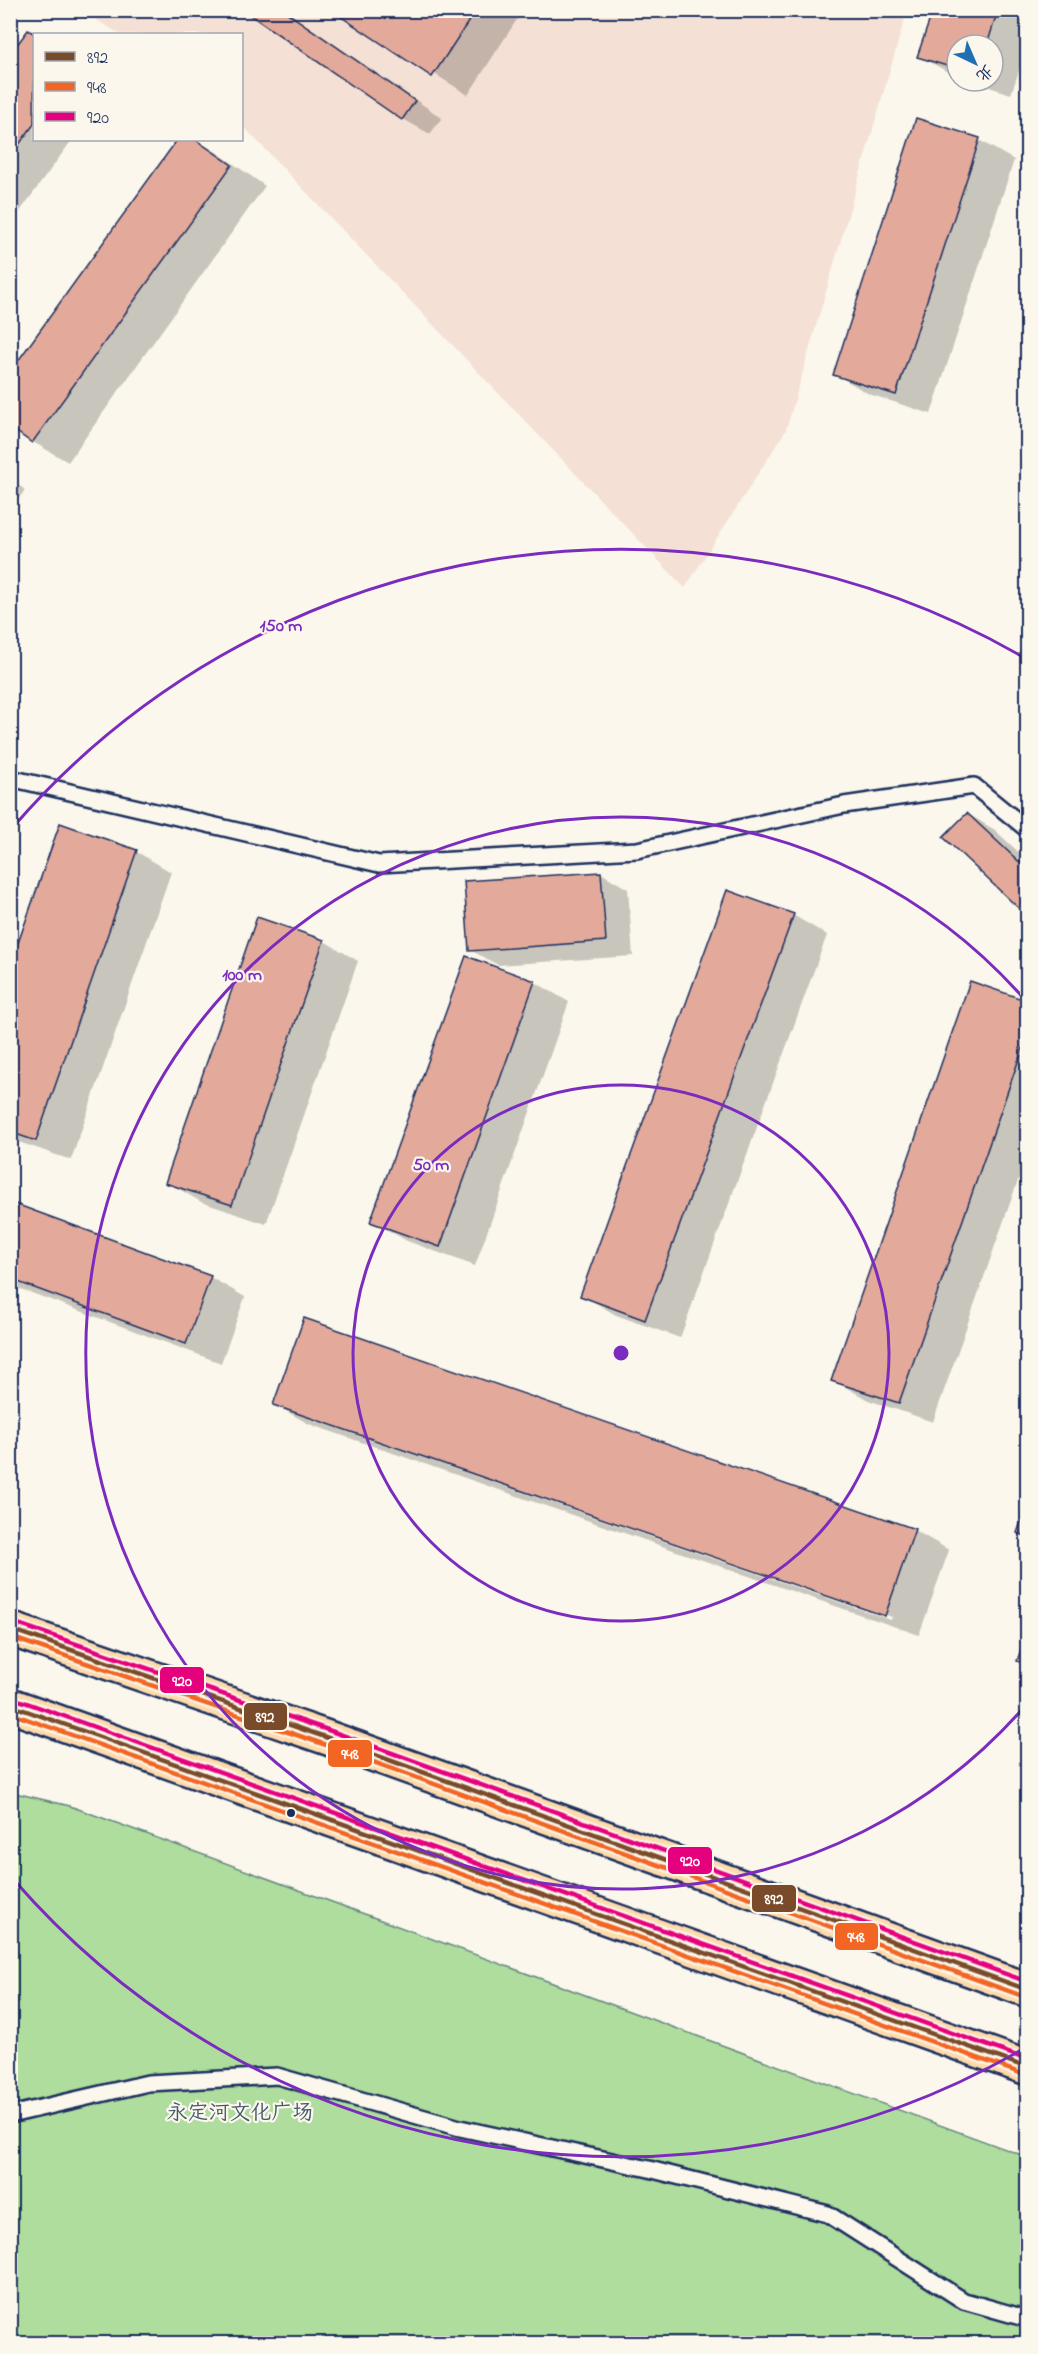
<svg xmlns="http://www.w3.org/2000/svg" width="1038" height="2354" font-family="'Indie Flower','LXGW WenKai TC',sans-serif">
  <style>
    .built { fill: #f4e0d4 }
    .green { fill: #aedd9d; stroke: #64867e; stroke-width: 1.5 }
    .shadow { fill: #0003; fill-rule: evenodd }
    .building { fill: #e3aa9b; stroke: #1b2f5e; stroke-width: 1.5 }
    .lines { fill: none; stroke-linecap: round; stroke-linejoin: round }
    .lane-casing { stroke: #1b2f5e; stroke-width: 20 }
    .primary-casing { stroke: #1b2f5e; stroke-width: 38 }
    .lane { stroke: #fbf7ec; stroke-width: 15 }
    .primary { stroke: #fedbac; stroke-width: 33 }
    .bus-1-casing { stroke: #fbf7ec; stroke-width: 9 }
    .bus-2-casing { stroke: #fbf7ec; stroke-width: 9 }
    .bus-3-casing { stroke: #fbf7ec; stroke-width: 9 }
    .bus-1 { stroke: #7a4b2a; stroke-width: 4.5 }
    .bus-2 { stroke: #f26522; stroke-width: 4.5 }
    .bus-3 { stroke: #e5007d; stroke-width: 4.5 }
    .ring { fill: none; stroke: #7b2cbf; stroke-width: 3 }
    .bus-dot { fill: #1b2f5e; stroke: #fbf7ec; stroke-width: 2 }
    .labels { text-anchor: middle; stroke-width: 4.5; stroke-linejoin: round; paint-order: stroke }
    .park-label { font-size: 21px; fill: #405a6e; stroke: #fbf7ec }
    .centre { fill: #7b2cbf; stroke: #fbf7ec; stroke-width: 3 }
    .ring-label { font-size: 18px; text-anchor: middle; font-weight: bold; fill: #7b2cbf; stroke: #fbf7ec; stroke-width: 4.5; stroke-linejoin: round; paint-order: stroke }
    .line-badge { stroke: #fbf7ec; stroke-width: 2 }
    .badge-label { font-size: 16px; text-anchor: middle; font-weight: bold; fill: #fff }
  </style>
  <rect width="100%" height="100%" fill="#fbf7ec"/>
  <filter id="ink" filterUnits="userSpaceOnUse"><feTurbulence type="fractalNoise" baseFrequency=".0167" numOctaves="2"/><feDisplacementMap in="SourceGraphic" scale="12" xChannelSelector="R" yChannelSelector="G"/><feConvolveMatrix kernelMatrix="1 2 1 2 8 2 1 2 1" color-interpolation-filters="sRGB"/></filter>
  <g filter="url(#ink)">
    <path class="built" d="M81,11H907L786,430L685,588L242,125V34H120Z"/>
    <path class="green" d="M11,1792L70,1806L1027,2157V2343L11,2344Z"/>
    <path class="shadow" d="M246,10H285L442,118L430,134L403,119Z
      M334,10H523L468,95Z
      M739,10H758L753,19Z
      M934,10H1028V45L1011,94L970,81H993V45H957V77L919,56Z
      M34,35V140H72L10,225V57Z
      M917,120L979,140L1014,160L931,414L869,394L835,374Z
      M179,140H196L218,153L265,186L68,462L33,442L10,425V374Z
      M10,479L25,490L10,510Z
      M968,814L995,830L1028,861V915Z
      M61,825L137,852L171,872L71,1160L10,1139V971Z
      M601,873L628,889L633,956L498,965L470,950Z
      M793,915L827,935L680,1338L616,1315L582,1295Z
      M324,941L358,961L266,1224L201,1202L167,1182Z
      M467,958L535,982L569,1002L475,1266L407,1241L372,1221Z
      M1028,1003V1152L933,1422L868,1400L833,1380Z
      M10,1204L210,1277L245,1297L221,1363L10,1285Z
      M275,1405L914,1530L949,1550L919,1635L309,1424ZM310,1416L892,1617L891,1620L310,1419Z"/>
    <path class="building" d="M243,10H283L415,101L402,120Z
      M331,10H476L432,77Z
      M933,10H998L987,45H957V69L917,57Z
      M28,30L35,34L34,124L10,157V54Z
      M916,118L980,138L896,395L833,375Z
      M177,140H196L232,165L32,443L10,427V372Z
      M967,813L1028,870V917L943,837Z
      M60,823L137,850L36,1141L10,1132V966Z
      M601,872L606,941L469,951L464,881Z
      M727,890L794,914L645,1320L580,1296Z
      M257,917L324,940L232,1205L165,1183Z
      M466,956L535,981L440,1247L370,1222Z
      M970,981L1028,1001V1033L899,1403L831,1381Z
      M10,1202L211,1276L186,1344L10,1279Z
      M304,1318L915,1529L885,1616L273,1405Z
      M1028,1502V1537L1017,1533Z
      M1028,1629V1665L1017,1661Z"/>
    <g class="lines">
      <g class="lane-casing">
        <path id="lane" d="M10,778L379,864L637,850L844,805L974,786L1028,830
          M10,2115L148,2083L277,2076L460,2128L649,2169L828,2214L964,2301L1028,2319"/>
      </g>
      <g class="primary-casing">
        <path id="primary" d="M10,1629L328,1738L1028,1990
          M10,1705L1028,2068"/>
      </g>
      <use href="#lane" class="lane"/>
      <use href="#primary" class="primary"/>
      <g class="bus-1-casing">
        <path id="bus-1" d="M10,1629L328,1738L1028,1990
          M10,1705L1028,2068"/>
      </g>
      <g class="bus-2-casing">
        <path id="bus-2" d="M10,1637L326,1745L1025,1997
          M10,1713L1025,2075"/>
      </g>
      <g class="bus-3-casing">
        <path id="bus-3" d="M12,1622L331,1731L1028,1982
          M13,1698L1028,2060"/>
      </g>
      <use href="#bus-1" class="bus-1"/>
      <use href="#bus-2" class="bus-2"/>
      <use href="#bus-3" class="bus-3"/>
    </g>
  </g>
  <g class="ring">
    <circle cx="621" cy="1353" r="268"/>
    <path d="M1026 1705A536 536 0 1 1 1026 1001"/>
    <path d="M1023 2049A804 804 0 0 1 14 1880M14 826A804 804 0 0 1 1023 657"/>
  </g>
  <circle class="bus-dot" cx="291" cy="1813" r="5"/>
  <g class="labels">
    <g class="park-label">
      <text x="240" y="2119">永定河文化广场</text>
    </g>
  </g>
  <circle cx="621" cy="1353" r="9" class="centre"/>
  <g class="ring-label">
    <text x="281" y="631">150 m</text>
    <text x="242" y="980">100 m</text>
    <text x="431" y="1170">50 m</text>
  </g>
  <g class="line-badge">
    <rect x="159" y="1666" width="46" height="28" rx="6" fill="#e5007d"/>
    <rect x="243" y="1702" width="45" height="29" rx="6" fill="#7a4b2a"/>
    <rect x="327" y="1739" width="46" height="29" rx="6" fill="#f26522"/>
    <rect x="667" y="1846" width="46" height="29" rx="6" fill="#e5007d"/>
    <rect x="751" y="1884" width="46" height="29" rx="6" fill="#7a4b2a"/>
    <rect x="834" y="1922" width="45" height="29" rx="6" fill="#f26522"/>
  </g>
  <g class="badge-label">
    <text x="182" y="1686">920</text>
    <text x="265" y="1722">892</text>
    <text x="350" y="1759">948</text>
    <text x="690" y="1866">920</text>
    <text x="774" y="1904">892</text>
    <text x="856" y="1942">948</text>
  </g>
  <rect width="1038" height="2354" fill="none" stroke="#fbf7ec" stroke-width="36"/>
  <rect x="18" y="18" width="1002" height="2318" fill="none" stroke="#1b2f5e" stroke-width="2" filter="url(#ink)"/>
  <rect x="33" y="33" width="210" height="108" fill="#fbf7ec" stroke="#a1a7b3" stroke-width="1.5"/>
  <rect x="45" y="52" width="30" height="9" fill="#7a4b2a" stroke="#a1a7b3" stroke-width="1.5"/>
  <text x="87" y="63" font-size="18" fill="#1b2f5e">892</text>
  <rect x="45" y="82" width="30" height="9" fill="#f26522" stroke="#a1a7b3" stroke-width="1.5"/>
  <text x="87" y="93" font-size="18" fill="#1b2f5e">948</text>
  <rect x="45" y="112" width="30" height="9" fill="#e5007d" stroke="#a1a7b3" stroke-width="1.5"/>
  <text x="87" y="123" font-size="18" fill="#1b2f5e">920</text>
  <g transform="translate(975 63) rotate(136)"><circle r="28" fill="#fbf7ec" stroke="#a1a7b3" stroke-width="1.5"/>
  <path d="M0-4.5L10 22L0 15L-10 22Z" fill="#1f6fb2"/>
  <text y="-9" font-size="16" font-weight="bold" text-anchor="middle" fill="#1b2f5e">北</text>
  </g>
</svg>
